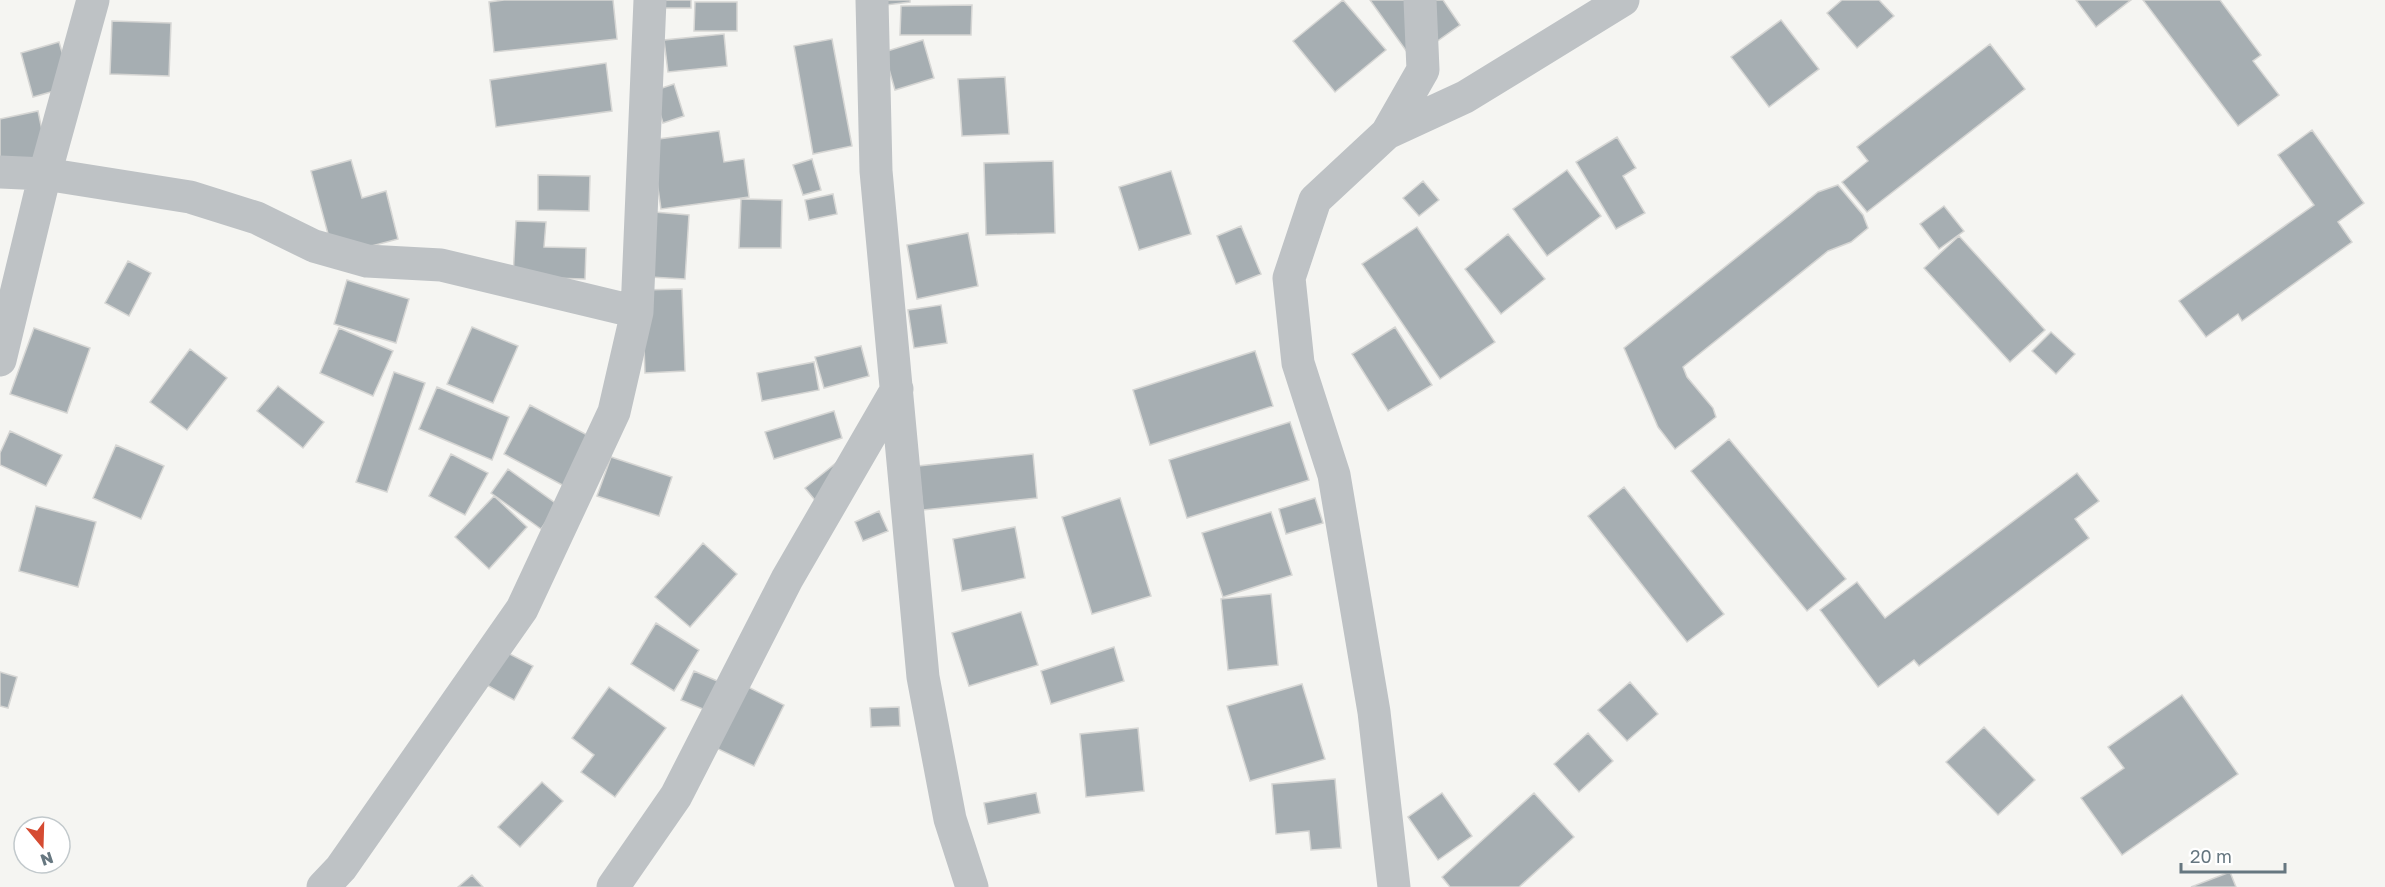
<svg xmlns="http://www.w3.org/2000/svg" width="2385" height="887" font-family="'Golos Text',sans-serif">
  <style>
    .building { fill: #a6aeb2; stroke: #d6d6d4; stroke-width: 1.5 }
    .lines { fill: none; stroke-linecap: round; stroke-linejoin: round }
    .minor { stroke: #bec2c5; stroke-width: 33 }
  </style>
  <rect width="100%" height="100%" fill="#f5f5f2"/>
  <path class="building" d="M504,0H613L617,39L494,52L489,2Z
    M662,0H691V8H662Z
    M886,0H910V2L886,5Z
    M1343,0L1386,50L1335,92L1293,41Z
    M1370,0H1443L1460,25L1412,59Z
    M1842,0H1879L1894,16L1857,48L1827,13Z
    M2076,0H2131L2096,27Z
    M2143,0H2220L2261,55L2253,61L2279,95L2238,126Z
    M695,2H737V31H694Z
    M972,5L971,35H900L901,6Z
    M1781,20L1819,69L1769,107L1731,57Z
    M112,21L171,23L169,76L110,74Z
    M724,34L727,66L668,72L664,40Z
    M832,39L852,146L813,154L794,46Z
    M923,40L934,78L895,90L884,52Z
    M59,42L72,86L33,97L21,53Z
    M1990,44L2025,89L1867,212L1842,182L1868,161L1857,147Z
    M606,63L612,111L496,127L490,80Z
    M1005,77L1009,134L962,136L958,79Z
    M674,84L684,116L663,123L653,91Z
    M38,111L48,159L0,166V119Z
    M2312,130L2364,203L2338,222L2352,242L2242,321L2238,314L2206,337L2179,301L2314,205L2278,155Z
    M719,131L724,162L744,159L749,197L661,209L651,140Z
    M1617,137L1636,168L1623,176L1645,213L1616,229L1576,162Z
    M812,159L821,190L803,195L793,165Z
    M351,160L362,198L386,191L398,239L334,256L311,171Z
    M1053,161L1055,233L986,235L984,163Z
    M1567,170L1601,216L1547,256L1513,209Z
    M1171,171L1191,234L1139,250L1119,187Z
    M538,175L590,176L589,211L538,210Z
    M1423,181L1439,200L1419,216L1403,198Z
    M1838,185L1863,215L1868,228L1851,242L1828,251L1683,367L1687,377L1713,408L1716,417L1675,449L1658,427L1624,348L1818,192Z
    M833,194L837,214L809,220L805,200Z
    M741,199L782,200L781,248H739Z
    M1944,206L1964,231L1939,249L1920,224Z
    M654,212L689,215L685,279L650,277Z
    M516,221L546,222L544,247L586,248L585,279L513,277Z
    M1241,226L1261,274L1236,284L1217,236Z
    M1417,227L1495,342L1440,379L1362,264Z
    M968,233L978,286L917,299L907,245Z
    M1508,234L1545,279L1501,314L1465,269Z
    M1959,236L2045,330L2010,362L1924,268Z
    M128,261L151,273L129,316L105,303Z
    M347,280L409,299L396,343L334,324Z
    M682,289L685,371L645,373L642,290Z
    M941,305L947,343L914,348L908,310Z
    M472,327L518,346L493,403L447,384Z
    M1395,327L1432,385L1388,411L1352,354Z
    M34,328L90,348L67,413L10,394Z
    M339,328L393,351L373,396L320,373Z
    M2051,332L2075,354L2056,374L2032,351Z
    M861,346L869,376L824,388L815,357Z
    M190,349L227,378L187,430L150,402Z
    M1255,351L1273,406L1150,445L1133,390Z
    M814,362L819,390L762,401L757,373Z
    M394,372L425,383L387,492L356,482Z
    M278,386L324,422L303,448L257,411Z
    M437,387L509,417L492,460L419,429Z
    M530,405L593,438L566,487L504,454Z
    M834,411L842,438L774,459L765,432Z
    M1290,422L1309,480L1187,518L1169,460Z
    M10,431L62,455L46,486L0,465V453Z
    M1729,439L1846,579L1807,611L1691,471Z
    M116,445L164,466L141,519L93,498Z
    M451,454L488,473L465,515L429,496Z
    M1033,454L1037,498L923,510L918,466Z
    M611,457L672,477L659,516L597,496Z
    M836,463L819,505L805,488Z
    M508,469L558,505L541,529L491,493Z
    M2077,473L2099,501L2075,519L2089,538L1919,666L1914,660L1878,687L1820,610L1857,582L1885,618Z
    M1624,487L1724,614L1687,642L1588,516Z
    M494,496L527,527L489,569L455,537Z
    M1120,498L1151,596L1092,614L1062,517Z
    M1315,498L1323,523L1286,534L1279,509Z
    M36,506L96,522L78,587L19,571Z
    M879,511L888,531L863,541L855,522Z
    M1271,512L1292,575L1223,597L1202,533Z
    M1015,527L1025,578L962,591L953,539Z
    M703,543L737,574L690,627L655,597Z
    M1271,594L1278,665L1228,670L1221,599Z
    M1021,612L1038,665L969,686L952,633Z
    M656,623L699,650L674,691L631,664Z
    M1114,647L1124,681L1051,704L1041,671Z
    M504,651L533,666L514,700L485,684Z
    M694,671L722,683L710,712L681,700Z
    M0,672L17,677L8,708L0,706Z
    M1630,682L1658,714L1627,741L1598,710Z
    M1302,684L1325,759L1250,781L1227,706Z
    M746,686L784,705L754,766L716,748Z
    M609,687L666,728L615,797L581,772L594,755L572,738Z
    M2182,695L2238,774L2122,855L2081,798L2124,768L2108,747Z
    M899,707L900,726L871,727L870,708Z
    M1984,727L2035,780L1998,815L1946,762Z
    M1138,728L1144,791L1086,797L1080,734Z
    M1588,733L1613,761L1579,792L1554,764Z
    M1335,779L1341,848L1311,850L1309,831L1276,834L1272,784Z
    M542,782L563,801L520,847L498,827Z
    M1036,793L1040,813L988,824L984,803Z
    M1442,793L1472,836L1438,860L1408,817Z
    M1534,793L1574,837L1519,887H1450L1442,877Z
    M2230,872L2236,887H2191Z
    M472,875L483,887H458Z"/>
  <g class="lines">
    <path class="minor" d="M872,0L876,171L923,677L950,819L972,887
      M1387,133L1465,97L1623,0
      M0,172L45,174L190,197L257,218L314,246L367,261L441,265L637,312
      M0,360L45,174L93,0
      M323,887L341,868L522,609L614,412L637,312L650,0
      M613,887L676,796L787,579L897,389
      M1394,887L1374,712L1334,475L1298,363L1289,278L1315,200L1387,133L1423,70L1420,0"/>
  </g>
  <g transform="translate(42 845) rotate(161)"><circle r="28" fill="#ffffff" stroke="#c2c9cc" stroke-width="1.5"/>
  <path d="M0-4.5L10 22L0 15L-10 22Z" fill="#d54b32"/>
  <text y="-9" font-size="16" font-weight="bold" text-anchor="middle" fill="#667780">N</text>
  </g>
  <path d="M2181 863v9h104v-9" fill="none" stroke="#667780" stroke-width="3"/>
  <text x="2190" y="863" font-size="18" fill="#667780" stroke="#ffffff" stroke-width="4.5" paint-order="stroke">20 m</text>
</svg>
